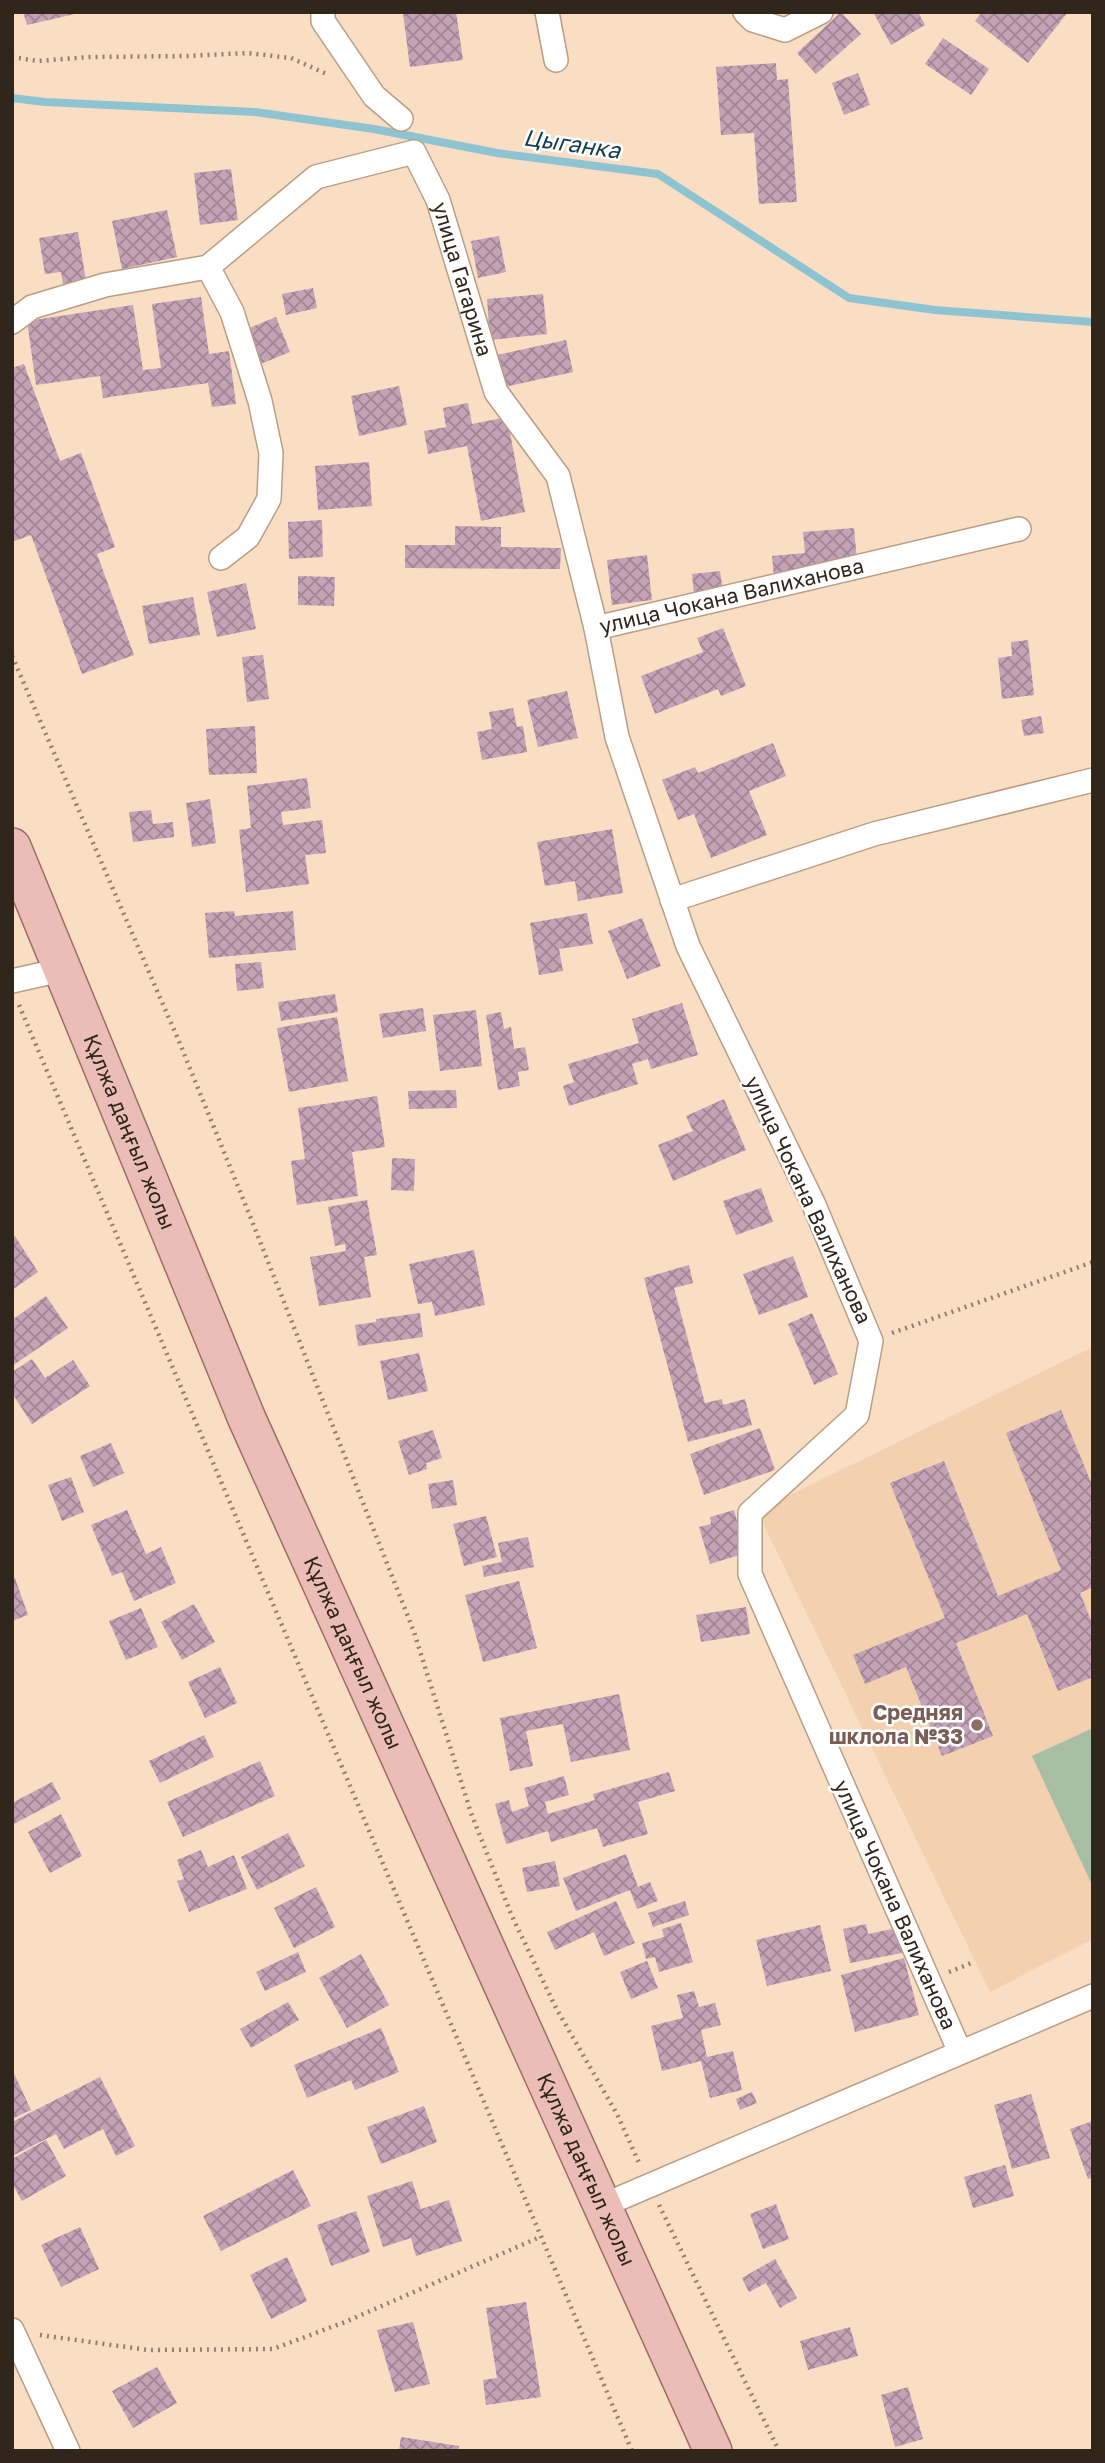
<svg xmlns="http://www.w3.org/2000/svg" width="1105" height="2463" font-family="'Golos Text',sans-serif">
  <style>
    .built { fill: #f2d0b0 }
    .park { fill: #a7bea4 }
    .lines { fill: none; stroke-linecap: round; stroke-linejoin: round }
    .stream { stroke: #8ec3d2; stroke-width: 8 }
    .building { fill: url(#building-cross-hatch) }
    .minor-casing { stroke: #b99e85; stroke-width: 26 }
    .primary-casing { stroke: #a06c62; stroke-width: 40 }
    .path { stroke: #92806e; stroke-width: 4.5; stroke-dasharray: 2 5; stroke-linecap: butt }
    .minor { stroke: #fff; stroke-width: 23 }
    .primary { stroke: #eabdb7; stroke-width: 37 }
    .education-dot { fill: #8d6e63; stroke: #fff; stroke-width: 2.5 }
    .labels { text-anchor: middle; stroke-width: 5; stroke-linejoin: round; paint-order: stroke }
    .street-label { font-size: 21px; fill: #30261c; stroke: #fff }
    .education-label { font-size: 21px; font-weight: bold; fill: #785e54; stroke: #fff; text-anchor: end }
    .water-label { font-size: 23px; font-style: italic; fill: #11414d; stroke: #fff }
  </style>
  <defs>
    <pattern id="building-cross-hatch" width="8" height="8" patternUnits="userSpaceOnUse" patternTransform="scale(1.75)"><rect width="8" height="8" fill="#c4a3b7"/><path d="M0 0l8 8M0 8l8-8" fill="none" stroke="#a08594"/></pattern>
  </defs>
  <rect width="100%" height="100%" fill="#fadec4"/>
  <path class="built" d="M1093,1347V1939L990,1992L757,1511Z"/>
  <path class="park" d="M1093,1728V1887L1032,1756Z"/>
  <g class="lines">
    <path class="stream" d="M12,98L45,102L255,112L374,129L497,153L658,174L849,298L935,310L1093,322"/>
  </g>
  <path class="building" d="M23,12H79V13L27,25Z
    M411,12H456L463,60L410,67L403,13Z
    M841,12L861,34L816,74L797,53Z
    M873,12H918L925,25L891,45Z
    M982,12H1068L1028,63L975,21Z
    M943,38L989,69L971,95L925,64Z
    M776,63L777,80L788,79L797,202L759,204L754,133L721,135L716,67Z
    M858,73L870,105L844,115L832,83Z
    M231,169L238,220L200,225L194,173Z
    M167,210L177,257L122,269L112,221Z
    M78,232L86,280L63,284L61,272L45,274L39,238Z
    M499,236L506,272L478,278L471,241Z
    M313,288L317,308L286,315L282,294Z
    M543,294L547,334L490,340L487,299Z
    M201,297L209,354L229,351L236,404L212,407L208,383L103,398L100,376L36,385L27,321L133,305L143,370L161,368L152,304Z
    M276,317L290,352L258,365L244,330Z
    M566,340L573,372L504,387L497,355Z
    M24,364L60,461L81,453L115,547L97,554L134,655L82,674L31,535L12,542V368Z
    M399,386L407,425L359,436L351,396Z
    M468,403L472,424L507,417L525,512L481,521L467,446L428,454L424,431L446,427L443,408Z
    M369,462L372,506L318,510L315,466Z
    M322,520L323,557L289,559L288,522Z
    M455,526L501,527V547L561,548L560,569L405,568V545H455Z
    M854,528L857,561L810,565L811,574L774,578L772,556L805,553L803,532Z
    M647,555L652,600L612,605L607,560Z
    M720,571L723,592L694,596L692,574Z
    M298,576L335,577L334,606L298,605Z
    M246,583L256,629L217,637L207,592Z
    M193,597L200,635L149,644L142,606Z
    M723,628L746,686L721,696L718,689L655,714L641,676L703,652L697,638Z
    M1028,640L1034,695L1002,699L998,658L1012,656L1011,642Z
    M263,655L269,699L247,702L242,657Z
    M567,691L578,738L538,747L527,700Z
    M513,708L517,727L523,726L527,752L482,760L477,732L492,729L489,712Z
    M1041,716L1044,733L1024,736L1021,720Z
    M255,726L257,773L209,775L206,729Z
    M773,743L786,776L749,791L767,835L711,858L694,814L678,820L662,780L695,767L698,773Z
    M307,778L311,808L281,812L283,825L322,820L326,853L305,855L309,884L246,892L239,830L251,828L247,786Z
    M210,799L216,843L192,847L186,803Z
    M151,810L153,824L173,822L174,837L133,842L129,812Z
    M612,829L623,893L578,901L575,881L545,886L537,842Z
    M234,911L235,916L293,911L296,950L209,958L205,913Z
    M587,913L593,944L559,949L563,971L539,975L530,923Z
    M642,918L661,966L627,979L608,931Z
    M261,962L264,988L237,991L235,964Z
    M335,994L338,1012L281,1021L278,1002Z
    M682,1003L698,1055L651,1069L648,1059L632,1064L638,1084L569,1106L563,1086L574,1082L568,1064L639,1043L632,1019Z
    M423,1008L426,1031L383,1038L379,1014Z
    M476,1010L482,1066L440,1071L433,1015Z
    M501,1012L504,1029L511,1027L514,1049L525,1047L529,1070L518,1072L520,1086L498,1090L486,1015Z
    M337,1017L348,1081L289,1092L277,1028Z
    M456,1090L457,1108L409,1109L408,1091Z
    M377,1096L385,1147L352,1152L358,1196L297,1205L291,1161L305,1159L298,1108Z
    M724,1099L746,1150L673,1181L658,1145L693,1131L686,1116Z
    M392,1158L415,1159L414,1191L391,1190Z
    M761,1188L773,1222L736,1235L723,1201Z
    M367,1200L377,1255L364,1257L371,1297L319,1306L310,1257L346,1251L345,1244L335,1246L328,1207Z
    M15,1236L38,1272L12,1290V1238Z
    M474,1250L485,1305L435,1316L432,1302L418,1304L409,1264Z
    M793,1256L808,1297L759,1315L743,1274Z
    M689,1265L693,1283L674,1288L705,1403L722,1399L723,1405L745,1399L752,1425L688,1442L644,1278Z
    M46,1296L68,1328L12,1366V1320Z
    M420,1313L423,1337L358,1346L355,1325L376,1322V1319Z
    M812,1313L838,1374L814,1385L788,1324Z
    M419,1353L428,1391L388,1400L380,1361Z
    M32,1359L45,1378L73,1360L90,1386L32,1424L12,1393V1372Z
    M1061,1410L1093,1487V1587L1080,1593L1093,1625V1677L1058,1691L1027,1614L956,1643L993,1736L942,1756L906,1667L865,1684L853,1655L945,1618L890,1483L944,1461L998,1596L1061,1570L1006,1433Z
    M760,1428L775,1470L704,1495L690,1454Z
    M433,1430L442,1458L426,1463L427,1469L409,1475L398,1441Z
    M111,1443L124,1473L93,1487L80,1456Z
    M71,1477L84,1512L62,1521L48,1485Z
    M453,1480L457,1505L432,1509L428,1484Z
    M127,1510L146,1554L161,1547L176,1583L134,1601L122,1572L112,1576L91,1525Z
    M734,1510L746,1553L710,1564L699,1527L711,1524L710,1517Z
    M486,1516L497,1557L464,1566L453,1524Z
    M528,1537L534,1567L484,1577L482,1566L502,1562L498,1543Z
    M15,1578L28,1615L12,1621V1579Z
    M519,1581L537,1648L483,1662L465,1595Z
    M194,1604L215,1642L182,1660L161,1622Z
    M746,1607L750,1634L701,1642L696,1615Z
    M141,1608L158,1647L126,1660L109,1621Z
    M220,1667L237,1703L205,1718L188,1682Z
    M619,1694L630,1750L571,1762L563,1724L526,1731L533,1766L510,1771L500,1718Z
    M204,1735L214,1757L160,1783L149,1761Z
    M260,1761L275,1796L183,1837L167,1802Z
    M669,1772L675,1791L638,1802L648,1834L603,1847L597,1828L551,1842L548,1831L506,1844L495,1804L509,1800L512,1812L529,1806L524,1788L564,1776L569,1795L545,1802L548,1814L595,1800L593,1794Z
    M52,1782L61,1799L12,1825V1803Z
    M61,1814L82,1856L50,1873L28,1832Z
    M288,1833L305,1866L257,1890L241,1857Z
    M201,1850L208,1867L234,1855L247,1889L189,1912L177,1881L184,1879L177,1860Z
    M626,1854L638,1887L650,1882L658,1901L637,1909L630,1890L576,1911L563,1878Z
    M555,1861L560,1886L527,1892L522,1868Z
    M316,1887L335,1927L294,1948L274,1908Z
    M616,1901L635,1943L604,1956L594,1932L555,1950L547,1932Z
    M685,1901L689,1915L653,1927L648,1913Z
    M681,1923L693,1962L659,1972L655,1957L646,1959L642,1943L664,1937L662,1929Z
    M866,1924L868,1934L897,1928L902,1953L850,1963L843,1929Z
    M820,1925L831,1971L767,1986L756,1940Z
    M298,1952L306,1972L265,1991L256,1972Z
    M361,1954L389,2005L347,2028L319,1978Z
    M904,1958L919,2015L855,2032L841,1975Z
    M647,1961L658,1988L631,1999L620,1972Z
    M694,1991L699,2007L715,2003L721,2025L701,2030L707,2057L733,2051L742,2090L710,2098L701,2061L662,2071L651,2026L683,2018L677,1995Z
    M288,2002L299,2020L251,2048L240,2029Z
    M381,2028L399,2072L355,2090L351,2080L307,2098L294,2065Z
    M12,2069L31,2110L12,2119Z
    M100,2077L135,2146L116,2156L103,2129L64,2149L56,2134L12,2156V2122Z
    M752,2092L757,2103L740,2110L736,2099Z
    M1031,2094L1050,2158L1012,2169L994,2105Z
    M424,2106L437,2142L381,2164L367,2127Z
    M1093,2121V2177L1088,2179L1070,2129Z
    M46,2140L66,2176L22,2201L12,2183V2159Z
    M1005,2165L1014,2196L973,2208L964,2177Z
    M293,2170L311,2206L221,2251L203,2216Z
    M412,2181L421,2209L449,2200L462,2241L416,2256L411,2238L383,2247L367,2196Z
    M776,2204L789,2239L763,2249L750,2214Z
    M356,2211L370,2252L331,2266L317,2225Z
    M80,2227L99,2269L61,2287L41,2245Z
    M287,2257L307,2301L271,2319L250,2275Z
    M775,2259L797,2298L780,2308L766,2283L749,2292L742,2278Z
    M526,2302L541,2397L486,2405L483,2380L497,2378L486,2308Z
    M413,2322L430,2384L395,2392L377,2330Z
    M850,2327L858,2356L808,2370L800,2341Z
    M157,2367L177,2403L133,2428L112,2391Z
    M908,2387L923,2439L895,2447L881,2395Z
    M401,2437L459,2446L458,2451H399Z"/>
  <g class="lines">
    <g class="minor-casing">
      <g id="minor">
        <path d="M323,12V21L374,96L401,119"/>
        <path d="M547,12L556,60"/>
        <path d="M745,12L753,20L785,30L821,12"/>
        <path d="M208,267L232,312L260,401L271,453L269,499L248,537L221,558"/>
        <path id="s1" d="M12,322L32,307L105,285L208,267L316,177L414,152L438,200L496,392L558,476L596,628"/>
        <path d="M672,900L874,834L1093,780"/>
        <path d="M12,981L61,970"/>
        <path id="s2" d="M960,2052L750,1574V1513L857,1415L871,1341L814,1205L688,946L617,737L596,628L1019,529"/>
        <path d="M604,2205L1093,1996"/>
        <path d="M12,2330L68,2451"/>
      </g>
    </g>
    <g class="primary-casing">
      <g id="primary">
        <path id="s3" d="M12,847L247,1419L713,2451"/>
      </g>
    </g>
    <path class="path" d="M12,57L38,61L89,57L188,56L247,53L291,58L329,75
      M12,656L178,1039L252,1221L414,1632L471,1813L511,1914L556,2008L617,2114L640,2165
      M19,1005L632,2451
      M892,1333L1093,1262
      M949,1972L974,1962
      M659,2205L779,2451
      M40,2335L148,2350L273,2349L345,2322L540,2237"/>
    <use href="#minor" class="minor"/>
    <use href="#primary" class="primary"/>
  </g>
  <circle class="education-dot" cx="977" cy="1725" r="7"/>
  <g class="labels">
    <g class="street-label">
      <text dy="7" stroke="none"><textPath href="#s1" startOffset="584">улица Гагарина</textPath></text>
      <text dy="7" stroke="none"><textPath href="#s2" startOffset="1710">улица Чокана Валиханова</textPath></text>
      <text dy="7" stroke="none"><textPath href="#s3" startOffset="308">Құлжа даңғыл жолы</textPath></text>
      <text transform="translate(808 1200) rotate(65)" y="7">улица Чокана Валиханова</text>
      <text dy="7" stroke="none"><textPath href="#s3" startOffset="875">Құлжа даңғыл жолы</textPath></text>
      <text transform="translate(895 1905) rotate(66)" y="7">улица Чокана Валиханова</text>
      <text dy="7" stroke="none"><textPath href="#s3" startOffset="1442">Құлжа даңғыл жолы</textPath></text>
    </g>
    <g class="education-label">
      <text x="963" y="1720">Средняя<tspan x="963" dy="24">шклола №33</tspan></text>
    </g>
    <g class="water-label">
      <text transform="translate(572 144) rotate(8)" y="8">Цыганка</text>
    </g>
  </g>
  <rect width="1105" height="2463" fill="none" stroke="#30261c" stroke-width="28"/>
</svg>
